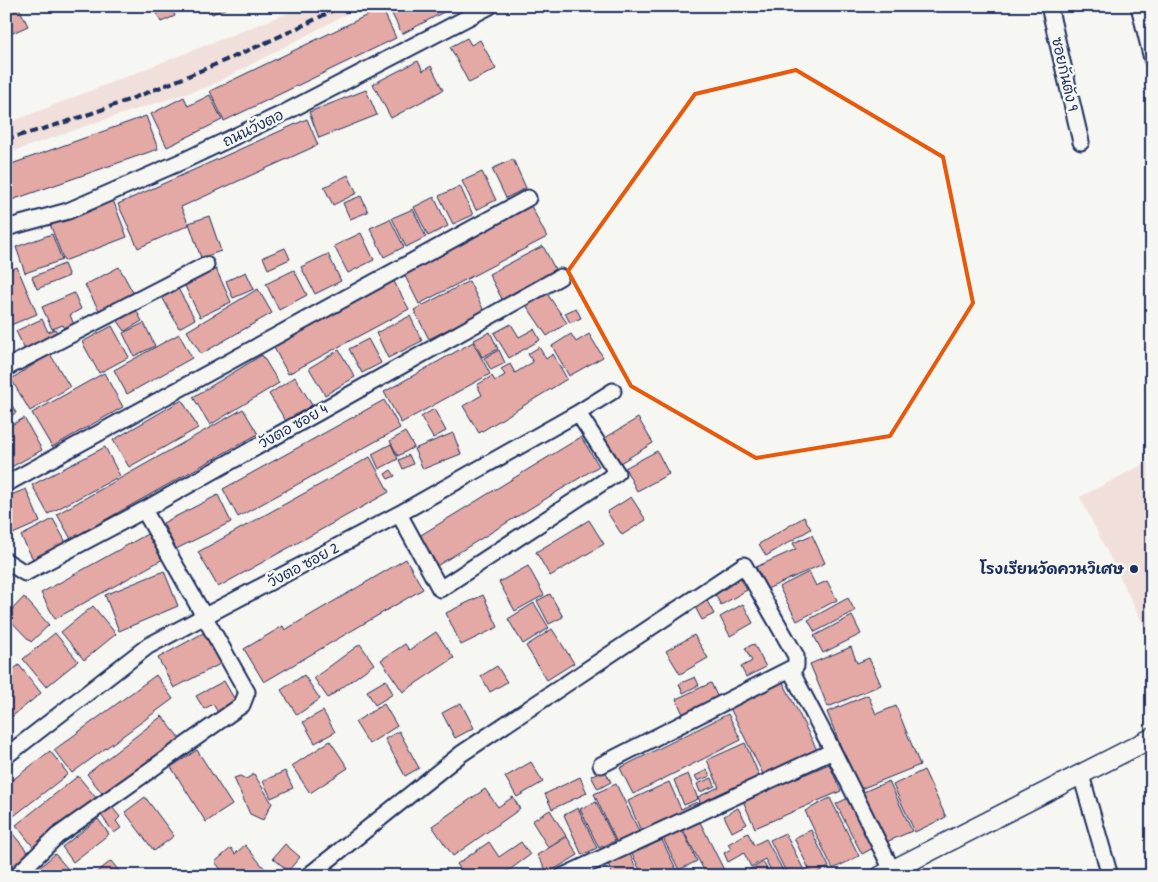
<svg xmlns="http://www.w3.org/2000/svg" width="1158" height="882" font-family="'Patrick Hand','Playpen Sans Thai',sans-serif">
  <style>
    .built { fill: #f1dfdb }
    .building { fill: #e4a9a4; stroke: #1b2f5e }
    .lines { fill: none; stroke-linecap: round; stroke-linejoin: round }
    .minor-casing { stroke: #1b2f5e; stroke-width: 19 }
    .tertiary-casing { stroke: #1b2f5e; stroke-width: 22 }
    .minor { stroke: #f6f6f2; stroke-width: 15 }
    .tertiary { stroke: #f6f6f2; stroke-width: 19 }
    .rail { stroke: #1b2f5e; stroke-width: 4; stroke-dasharray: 8 4; stroke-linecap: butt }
    .marked { fill: none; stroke: #e8590c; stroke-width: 4; stroke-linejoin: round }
    .poi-dot { fill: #1b2f5e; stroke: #f6f6f2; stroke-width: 2 }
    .labels { text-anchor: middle; stroke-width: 5; stroke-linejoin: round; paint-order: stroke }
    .street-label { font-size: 15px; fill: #1b2f5e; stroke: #f6f6f2 }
    .poi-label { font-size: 15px; font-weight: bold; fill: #1b2f5e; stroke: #f6f6f2; text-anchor: end }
  </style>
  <rect width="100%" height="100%" fill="#f6f6f2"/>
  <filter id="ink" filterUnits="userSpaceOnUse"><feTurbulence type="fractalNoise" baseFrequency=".02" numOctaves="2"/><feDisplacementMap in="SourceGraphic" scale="10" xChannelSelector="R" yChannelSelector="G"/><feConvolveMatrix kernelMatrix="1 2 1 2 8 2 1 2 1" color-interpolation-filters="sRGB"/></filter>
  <g filter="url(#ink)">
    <path class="built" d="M306,6H362L210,86L103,120L6,154V124Z
      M1152,460V642L1080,497Z"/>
    <path class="building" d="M8,6H18L28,26L6,36V7Z
      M162,6H171L175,16L161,22L155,9Z
      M209,6H227V8L212,14Z
      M388,6H455L402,34Z
      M382,8L396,38L224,121L210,91Z
      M467,38L471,45L480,40L496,69L469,83L450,47Z
      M418,61L423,71L431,66L443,90L391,118L373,84Z
      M366,90L377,115L319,138L309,112Z
      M210,95L222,120L167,147L151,114L184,97L188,106Z
      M146,116L158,149L6,202V166Z
      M307,119L318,145L181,207L189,225L138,248L118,204Z
      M513,159L526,188L506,198L492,169Z
      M482,172L496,200L476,210L462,181Z
      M348,175L357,193L333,205L324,187Z
      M460,186L473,215L453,224L439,196Z
      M361,196L368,212L350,219L343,203Z
      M434,197L448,226L428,236L414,207Z
      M113,200L127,237L64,261L50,224Z
      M531,206L547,237L419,304L403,272Z
      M413,209L426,237L406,247L392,218Z
      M209,216L221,251L201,258L189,223Z
      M390,219L404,247L384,257L370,228Z
      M361,233L374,260L348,273L334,246Z
      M52,234L62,260L25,273L16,247Z
      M543,246L557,273L503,301L489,274Z
      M285,248L290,259L268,269L263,257Z
      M328,254L341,281L315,294L301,267Z
      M64,264L69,276L37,289L32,277Z
      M17,267L37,314L6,327V272Z
      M119,267L135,296L101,314L85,285Z
      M216,269L231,302L200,317L184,284Z
      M294,270L307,295L279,310L266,284Z
      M246,272L254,289L233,298L226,281Z
      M392,278L409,309L288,374L272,344Z
      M469,281L484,311L429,339L414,310Z
      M177,287L195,319L179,328L161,295Z
      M258,289L272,313L201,354L187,331Z
      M546,292L567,323L547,336L526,305Z
      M74,293L81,309L70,315L75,327L66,331L63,325L52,329L42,307Z
      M576,308L581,318L570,323L565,313Z
      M136,310L142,321L125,331L118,321Z
      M410,316L422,341L388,358L376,333Z
      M42,319L48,332L55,329L59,336L26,352L16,331Z
      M144,323L155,346L134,356L123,333Z
      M511,324L519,337L534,329L540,340L509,358L494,333Z
      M112,326L129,357L99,373L82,342Z
      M490,332L498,349L482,357L474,340Z
      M179,334L192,358L127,394L114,370Z
      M571,334L576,342L589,334L603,357L569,376L552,346Z
      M368,339L381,363L362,373L349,349Z
      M473,342L490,374L401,423L384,392Z
      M539,347L546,359L553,354L567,379L479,433L463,406L482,395L477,385L492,376L495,381L505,375L501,369L510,364L515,373L533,362L528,354Z
      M339,350L355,377L325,395L309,368Z
      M499,350L505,363L491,370L484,358Z
      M50,354L70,387L30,411L11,379Z
      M262,355L279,383L210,425L193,397Z
      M104,373L123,407L52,447L32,413Z
      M295,377L312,405L286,421L269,394Z
      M6,394L16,413L6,418Z
      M182,400L198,428L129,467L113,440Z
      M384,400L400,428L238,517L223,489Z
      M243,409L258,434L71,539L57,514Z
      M434,409L446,431L433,438L421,417Z
      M24,418L42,450L6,470V428Z
      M638,418L653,443L620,463L605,438Z
      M405,432L414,447L398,456L390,441Z
      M453,433L461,454L423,469L414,449Z
      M581,437L599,466L435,567L416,538Z
      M391,444L398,459L379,469L372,454Z
      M105,447L120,476L48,514L32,485Z
      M657,451L669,474L637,491L625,468Z
      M409,455L413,464L403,469L399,460Z
      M370,457L389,492L218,587L198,552Z
      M391,470L395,476L388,479L385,474Z
      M26,489L40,522L6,537V497Z
      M218,495L231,522L176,549L163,523Z
      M631,497L646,520L622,535L607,512Z
      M804,517L811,529L766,556L759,544Z
      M53,519L67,544L34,561L21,536Z
      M589,520L604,544L550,576L536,552Z
      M151,532L165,558L55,619L41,593Z
      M812,535L825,563L767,589L756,567L796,549L793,543Z
      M406,559L423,589L264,682L244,649L283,626L285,630Z
      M528,566L544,595L515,611L499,582Z
      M164,571L178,606L119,631L105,595Z
      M809,572L816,586L827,581L837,600L797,621L779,587Z
      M739,576L747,590L721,605L713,591Z
      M550,594L563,617L549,624L537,601Z
      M483,595L498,627L461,645L446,613Z
      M24,597L49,625L31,642L6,616Z
      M848,598L855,611L815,632L808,620Z
      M706,599L714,614L702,620L694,605Z
      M534,603L549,628L523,644L508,619Z
      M743,604L753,623L730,636L720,617Z
      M93,606L116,634L84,660L61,632Z
      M852,616L861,634L823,653L814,636Z
      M552,629L574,663L547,680L526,646Z
      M205,632L222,663L174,688L158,658Z
      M436,632L454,658L403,692L381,660L405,644L409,650Z
      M55,633L78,661L46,687L23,659Z
      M694,635L708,658L680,674L666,651Z
      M360,644L374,664L328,698L314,678Z
      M754,644L766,667L746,677L741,667L752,661L745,648Z
      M851,647L857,663L869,658L881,685L828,707L810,664Z
      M19,665L41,693L9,719L6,716V675Z
      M497,666L507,682L490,692L481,676Z
      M156,675L173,699L72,773L54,750Z
      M304,675L320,699L297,715L281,690Z
      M695,677L699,685L683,693L679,684Z
      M781,678L818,752L765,778L728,704Z
      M386,680L393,694L375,705L367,691Z
      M224,681L238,705L220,716L213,704L204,709L196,696Z
      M711,683L718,698L683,714L676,699Z
      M868,695L876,714L896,706L920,765L858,790L827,712Z
      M461,703L474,728L455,738L442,713Z
      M384,704L397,726L369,744L355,722Z
      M323,711L335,732L315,743L303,722Z
      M728,714L741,740L633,794L620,768Z
      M162,716L180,739L105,797L87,774Z
      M399,731L419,768L405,776L385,739Z
      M330,741L348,768L310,793L292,766Z
      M745,743L762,782L703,809L698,797L719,787L707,760Z
      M197,750L232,805L206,822L171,767Z
      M50,751L68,774L6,822V785Z
      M531,762L543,782L517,797L505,777Z
      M829,764L841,791L755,828L743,801Z
      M604,769L611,782L598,789L591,776Z
      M707,770L710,776L698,781L695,776Z
      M924,770L946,817L915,832L893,785Z
      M285,771L293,788L271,798L263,781Z
      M254,774L272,803L263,820L250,814L234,778L240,776L246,779Z
      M688,774L698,799L684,805L674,780Z
      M78,776L97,799L35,849L16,825Z
      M580,777L587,793L552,809L545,794Z
      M712,778L715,786L700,792L697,784Z
      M889,781L912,831L884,843L861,793Z
      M669,782L681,809L697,802L702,811L644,838L628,801Z
      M616,784L640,833L617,843L594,794Z
      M485,789L498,807L513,797L520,809L453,856L432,826Z
      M852,796L877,846L862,854L836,804Z
      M145,797L174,836L154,851L125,812Z
      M830,798L859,856L833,869L805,811Z
      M596,802L615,841L599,848L580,809Z
      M112,807L120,817L116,821L121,828L114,833L101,815Z
      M578,808L597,848L582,855L564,815Z
      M738,808L747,824L732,832L724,816Z
      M550,810L566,836L548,847L532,821Z
      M98,819L109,834L73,862L62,847Z
      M700,822L727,876H707L683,830Z
      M8,828L31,856L6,876V829Z
      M682,829L697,861L679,870L663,838Z
      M811,830L829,867L812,875L794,838Z
      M748,833L754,845L766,839L786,876H774L765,859L751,867L744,853L728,862L724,853L731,849L728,844Z
      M785,833L807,876H788L770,840Z
      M567,837L578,855L548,873L537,855Z
      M662,840L678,873L671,876H643L632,854Z
      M489,842L499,857L521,842L530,855L501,876H465L457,864Z
      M285,844L300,857L288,871L273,858Z
      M245,845L271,876H226L215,862L231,848L235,854Z
      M55,854L74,876H30Z
      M630,854L639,876H613L608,864Z
      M111,861L123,876H92Z
      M763,862L771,876H739Z
      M332,867L337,876H323L321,873Z"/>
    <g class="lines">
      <g class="minor-casing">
        <path id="minor" d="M1049,6L1081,142
          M1139,6L1152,59
          M6,228L68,211L185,160L286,112L490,6
          M6,368L206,265
          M6,484L528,198
          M399,514L440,589L617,473L578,413
          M6,561L25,573L144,510L560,277
          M6,756L148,646L399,514L578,413L613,391
          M601,765L790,669L833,751L892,870
          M1081,775L1110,876
          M16,876L57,836L242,705L247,692L144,510
          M308,876L461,754L744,565L796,656V666L790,669
          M563,876L833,751"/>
      </g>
      <g class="tertiary-casing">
        <path id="tertiary" d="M881,876L1152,738"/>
      </g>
      <use href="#minor" class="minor"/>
      <use href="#tertiary" class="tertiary"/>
      <path class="rail" d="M6,139C78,121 146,94 214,65C257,47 300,28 341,6"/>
    </g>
  </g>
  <path class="marked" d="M796,70L943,157L973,303L890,436L756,458L631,386L568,271L695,94Z"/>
  <circle class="poi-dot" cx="1134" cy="569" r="5"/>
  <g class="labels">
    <g class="street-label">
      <text transform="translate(1065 74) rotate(77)" y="5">ซอยกันตัง 9</text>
      <text transform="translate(253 128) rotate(-26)" y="5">ถนนวังตอ</text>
      <text transform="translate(293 426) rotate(-29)" y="5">วังตอ ซอย 4</text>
      <text transform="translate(303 565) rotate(-28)" y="5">วังตอ ซอย 2</text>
    </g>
    <g class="poi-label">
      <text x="1124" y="574">โรงเรียนวัดควนวิเศษ</text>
    </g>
  </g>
  <rect width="1158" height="882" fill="none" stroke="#f6f6f2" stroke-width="25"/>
  <rect x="12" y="12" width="1133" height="857" fill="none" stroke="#1b2f5e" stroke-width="2" filter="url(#ink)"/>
</svg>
